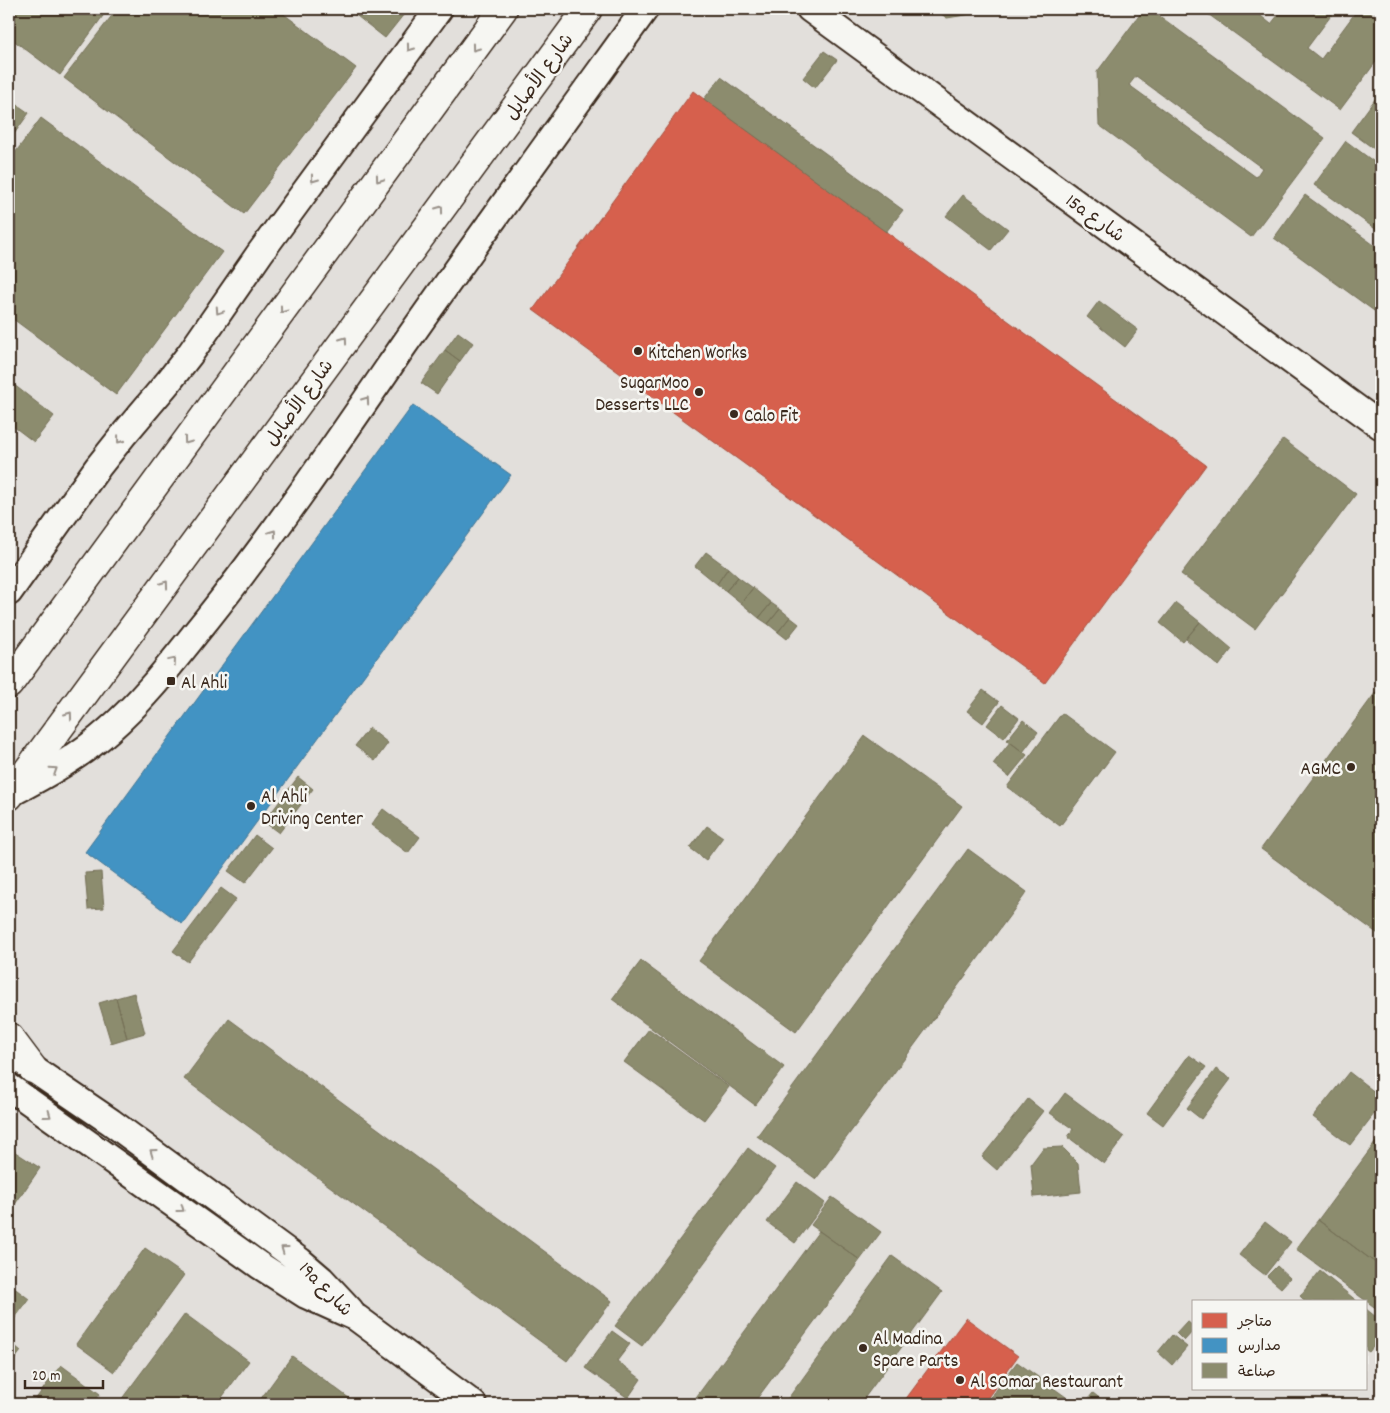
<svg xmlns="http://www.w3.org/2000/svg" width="1390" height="1413" font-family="Dekko,'Playpen Sans Arabic',sans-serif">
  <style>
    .built { fill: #e2dfdb; fill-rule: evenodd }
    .shops { fill: #d6604d; stroke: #a8503f }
    .schools { fill: #4393c3; stroke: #417492 }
    .industry { fill: #8c8c6e; stroke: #746f56; fill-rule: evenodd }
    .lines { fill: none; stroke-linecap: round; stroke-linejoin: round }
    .minor-casing { stroke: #3b2a1e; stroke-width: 30 }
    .secondary-casing { stroke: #3b2a1e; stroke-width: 31 }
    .minor { stroke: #f6f6f2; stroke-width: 26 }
    .secondary { stroke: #f6f6f2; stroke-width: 28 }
    .oneway { stroke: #989088 }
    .poi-dot { fill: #3b2a1e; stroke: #f6f6f2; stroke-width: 2 }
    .labels { text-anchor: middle; stroke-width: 5; stroke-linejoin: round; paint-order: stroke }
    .street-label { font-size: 19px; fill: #3b2a1e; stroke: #f6f6f2 }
    .poi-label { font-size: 19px; fill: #3b2a1e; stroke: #f6f6f2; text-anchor: start }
  </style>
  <rect width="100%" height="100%" fill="#efeeea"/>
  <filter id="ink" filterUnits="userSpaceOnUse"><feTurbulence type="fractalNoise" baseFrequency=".02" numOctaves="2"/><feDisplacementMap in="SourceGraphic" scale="10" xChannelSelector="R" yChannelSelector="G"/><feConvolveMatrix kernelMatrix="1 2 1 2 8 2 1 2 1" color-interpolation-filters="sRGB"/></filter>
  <g filter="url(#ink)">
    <path class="built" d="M9,9H1381V1404H9ZM1194,1302H1366V1389H1194Z"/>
    <path class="shops" d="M693,91L1206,465L1045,683L533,310Z
      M966,1318L1018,1356L983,1404H902Z"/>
    <path class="schools" d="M413,405L511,475L182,924L85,852Z"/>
    <path class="industry" d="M9,9H108L60,75L9,37Z
      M117,9H277L356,68L244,214L64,78Z
      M348,9H408L385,38Z
      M934,9H1002L947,18Z
      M1144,9H1150L1325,138L1251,237L1099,125L1097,72ZM1136,76L1262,168L1256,177L1129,85Z
      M1201,9H1258L1256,12L1271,24L1283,9H1336L1307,48L1321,59L1358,9H1365L1381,21V55L1340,110Z
      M824,51L837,60L815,88L803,78Z
      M721,77L903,210L886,232L704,99Z
      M1381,91V154L1351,132Z
      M9,99L29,113L9,141Z
      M41,118L222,252L116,395L9,316V161Z
      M1346,141L1381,167V233L1314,185Z
      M963,195L1008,229L991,250L946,216Z
      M1305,195L1381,250V316L1274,238Z
      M1099,301L1138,330L1125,347L1087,317Z
      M458,332L473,343L460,361L445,350Z
      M445,350L460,361L437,394L421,383Z
      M9,381L54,416L34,442L9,423Z
      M1283,439L1356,494L1255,629L1181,574Z
      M706,552L728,568L717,584L695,566Z
      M728,568L738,577L726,591L717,584Z
      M738,577L753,588L741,603L726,591Z
      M753,588L771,603L759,618L741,603Z
      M771,603L780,609L768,624L759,618Z
      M1176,603L1200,622L1183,642L1160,623Z
      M780,609L790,617L778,632L768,624Z
      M790,617L799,624L787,639L778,632Z
      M1200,622L1232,649L1219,666L1186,639Z
      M1381,685V936L1261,849Z
      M983,690L999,702L983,723L967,711Z
      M1002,705L1019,718L1004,738L987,725Z
      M1062,713L1115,752L1060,826L1007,787Z
      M1023,720L1038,732L1023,752L1007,740Z
      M369,728L388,743L375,761L355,746Z
      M865,736L962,806L796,1032L699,961Z
      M1010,742L1027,755L1009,777L993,764Z
      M298,777L313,789L279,833L264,822Z
      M383,809L420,837L408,853L371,825Z
      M707,826L723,837L706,860L690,848Z
      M255,835L272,848L245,883L228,871Z
      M968,849L1027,892L816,1179L757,1136Z
      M101,872L104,908L88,909L85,873Z
      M221,888L236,899L188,962L173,951Z
      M641,961L784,1067L755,1105L612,999Z
      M134,993L145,1033L127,1038L116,998Z
      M116,998L127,1038L111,1043L99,1003Z
      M229,1019L612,1301L567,1361L184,1079Z
      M649,1029L729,1087L704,1120L624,1062Z
      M1189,1055L1206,1067L1163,1125L1147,1113Z
      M1216,1069L1231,1079L1201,1119L1187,1108Z
      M1349,1072L1381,1097V1105L1350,1145L1313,1117Z
      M1065,1093L1124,1137L1104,1164L1068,1137L1073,1129L1050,1113Z
      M1028,1099L1043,1111L997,1170L982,1157Z
      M1381,1135V1267L1318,1220Z
      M1062,1147L1078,1163L1081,1192L1034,1197L1031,1164L1043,1148Z
      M9,1148L40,1168L9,1213Z
      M748,1148L775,1168L642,1346L615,1326Z
      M797,1182L825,1203L795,1243L767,1222Z
      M832,1197L881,1232L860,1260L811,1225Z
      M1318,1220L1381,1267V1312L1296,1249Z
      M1265,1222L1291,1242L1265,1275L1239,1255Z
      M819,1231L860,1260L753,1404H691Z
      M145,1248L184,1275L114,1372L76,1344Z
      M892,1256L942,1292L860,1404H784Z
      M1277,1266L1290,1278L1281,1288L1267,1276Z
      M1320,1271L1358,1302H1306L1300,1296Z
      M9,1284L29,1299L9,1326Z
      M1366,1309L1381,1321V1337L1369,1352L1366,1350Z
      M185,1314L249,1361L217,1404H118Z
      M1187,1321L1194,1327V1330L1184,1341L1176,1333Z
      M612,1331L630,1344L617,1361L641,1379L628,1398L585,1368Z
      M1172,1335L1187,1347L1172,1365L1158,1352Z
      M9,1341L21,1351L9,1367Z
      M292,1356L357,1404H257Z
      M1017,1362L1066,1397L1060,1404H986Z
      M61,1365L100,1394L92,1404H32Z
      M1093,1393L1107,1404H1084Z"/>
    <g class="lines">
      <g class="minor-casing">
        <path id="minor" d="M810,9L1381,426
          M9,592L98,467L125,433L169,381L190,354L260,253L439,9
          M11,793C46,775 80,756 109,730C146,698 176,657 207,619C277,531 340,438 404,345C483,232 564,121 645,9
          M16,1056L33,1069L111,1122L300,1261L321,1279L350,1310
          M9,1087L259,1265L306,1295L357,1318L473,1404"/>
      </g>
      <g class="secondary-casing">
        <path id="secondary" d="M9,684L503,9
          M9,796L588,9
          M9,1037L33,1069"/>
      </g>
      <use href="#minor" class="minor"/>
      <use href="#secondary" class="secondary"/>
    </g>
    <defs><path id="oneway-chevron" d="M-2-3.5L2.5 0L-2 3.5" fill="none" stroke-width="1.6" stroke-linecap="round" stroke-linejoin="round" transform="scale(1.25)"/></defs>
    <g class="oneway">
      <use href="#oneway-chevron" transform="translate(410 48) rotate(126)"/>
      <use href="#oneway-chevron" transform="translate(475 48) rotate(126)"/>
      <use href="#oneway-chevron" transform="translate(314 179) rotate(126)"/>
      <use href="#oneway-chevron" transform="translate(379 179) rotate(126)"/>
      <use href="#oneway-chevron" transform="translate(440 209) rotate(-54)"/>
      <use href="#oneway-chevron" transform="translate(283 310) rotate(126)"/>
      <use href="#oneway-chevron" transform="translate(219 311) rotate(124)"/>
      <use href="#oneway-chevron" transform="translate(344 340) rotate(-54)"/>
      <use href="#oneway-chevron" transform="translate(366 400) rotate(-55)"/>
      <use href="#oneway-chevron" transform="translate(120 440) rotate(128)"/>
      <use href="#oneway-chevron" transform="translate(187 441) rotate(126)"/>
      <use href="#oneway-chevron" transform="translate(273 533) rotate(-54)"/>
      <use href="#oneway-chevron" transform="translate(165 584) rotate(-54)"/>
      <use href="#oneway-chevron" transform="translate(173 661) rotate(-50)"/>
      <use href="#oneway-chevron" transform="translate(69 715) rotate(-54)"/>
      <use href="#oneway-chevron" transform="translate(54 770) rotate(-33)"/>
      <use href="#oneway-chevron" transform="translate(48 1115) rotate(36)"/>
      <use href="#oneway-chevron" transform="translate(153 1152) rotate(-144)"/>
      <use href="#oneway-chevron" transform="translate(181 1209) rotate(36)"/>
      <use href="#oneway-chevron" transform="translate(284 1249) rotate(-144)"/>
    </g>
  </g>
  <g class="poi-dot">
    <circle cx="638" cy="351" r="5"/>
    <circle cx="699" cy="392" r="5"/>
    <circle cx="734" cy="414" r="5"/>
    <rect x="166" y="676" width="10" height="10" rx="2.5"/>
    <circle cx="1351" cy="767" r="5"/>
    <circle cx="251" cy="806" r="5"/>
    <circle cx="863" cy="1348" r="5"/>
    <circle cx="960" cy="1380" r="5"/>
  </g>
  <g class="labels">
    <g class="street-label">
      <text transform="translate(538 76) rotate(-54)" y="7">شارع الأصايل</text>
      <text transform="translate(1096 217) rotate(36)" y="7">15a شارع</text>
      <text transform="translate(298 402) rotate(-54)" y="7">شارع الأصايل</text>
      <text transform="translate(327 1288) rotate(46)" y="7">19a شارع</text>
    </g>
    <g class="poi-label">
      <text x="648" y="358">Kitchen Works</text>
      <text x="689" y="388" text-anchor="end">SugarMoo<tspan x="689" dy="22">Desserts LLC</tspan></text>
      <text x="744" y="421">Calo Fit</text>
      <text x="181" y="688">Al Ahli</text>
      <text x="1341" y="774" text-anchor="end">AGMC</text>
      <text x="261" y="802">Al Ahli<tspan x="261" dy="22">Driving Center</tspan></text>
      <text x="873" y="1344">Al Madina<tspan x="873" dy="22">Spare Parts</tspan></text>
      <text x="970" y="1387">Al SOmar Restaurant</text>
    </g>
  </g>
  <rect width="1390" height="1413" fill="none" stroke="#f6f6f2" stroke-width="30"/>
  <rect x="15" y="15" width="1360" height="1383" fill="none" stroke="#3b2a1e" stroke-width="2" filter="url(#ink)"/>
  <rect x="1192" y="1300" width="175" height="90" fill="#f6f6f2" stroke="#aba49d"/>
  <rect x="1202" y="1313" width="25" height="15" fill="#d6604d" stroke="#aba49d"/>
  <text x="1238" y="1326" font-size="15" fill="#3b2a1e">متاجر</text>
  <rect x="1202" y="1338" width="25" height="15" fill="#4393c3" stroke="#aba49d"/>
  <text x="1238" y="1350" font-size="15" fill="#3b2a1e">مدارس</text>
  <rect x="1202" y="1363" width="25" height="15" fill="#8c8c6e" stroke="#aba49d"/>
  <text x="1238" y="1376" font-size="15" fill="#3b2a1e">صناعة</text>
  <path d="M25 1380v8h78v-8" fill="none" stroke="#3b2a1e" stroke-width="2.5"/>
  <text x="32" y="1380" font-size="15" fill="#3b2a1e" stroke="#f6f6f2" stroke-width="4" paint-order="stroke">20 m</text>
</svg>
